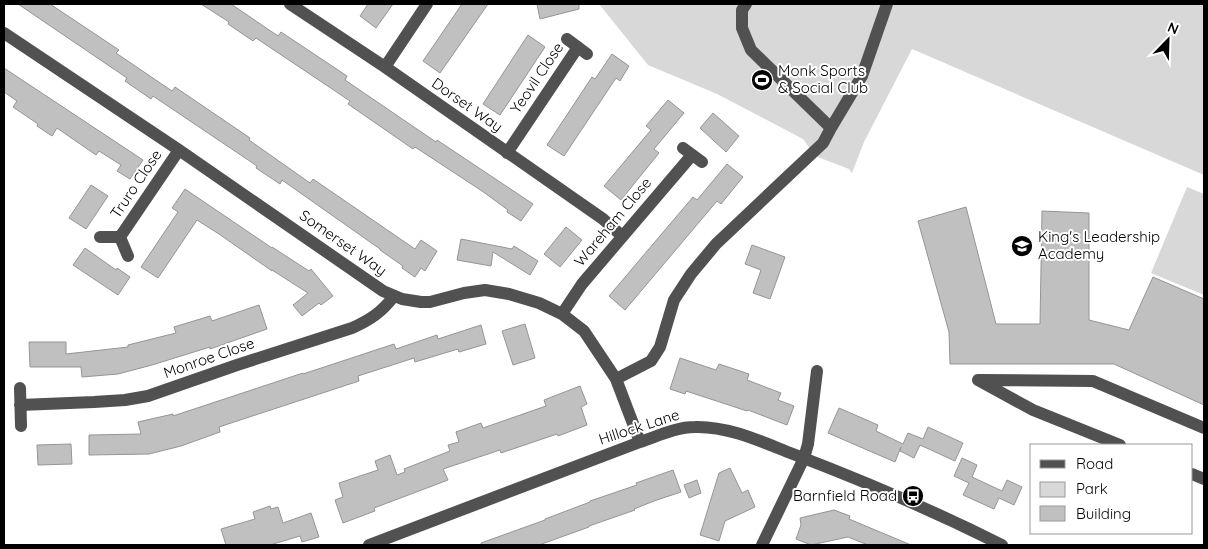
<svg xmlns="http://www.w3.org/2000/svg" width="1208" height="549" font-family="Quicksand,sans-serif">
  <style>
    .green { fill: #d8d8d8 }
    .building { fill: #c0c0c0; stroke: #959595 }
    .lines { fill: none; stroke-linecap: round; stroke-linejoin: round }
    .minor { stroke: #515151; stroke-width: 12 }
    .labels { text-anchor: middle; stroke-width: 4; stroke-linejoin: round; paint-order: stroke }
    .poi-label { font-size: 15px; fill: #000; stroke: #fff; text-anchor: start }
    .street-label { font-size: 15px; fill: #000; stroke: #fff }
  </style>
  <rect width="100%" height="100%" fill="#fff"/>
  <path class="green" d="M599,4H1204V175L912,49L864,142L852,173L849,169L815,156L803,139L717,94L648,65Z
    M1187,187L1204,194V295L1151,273Z"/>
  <path class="building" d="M18,4H50L119,50L116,53L172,91L175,87L250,138L249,140L310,183L313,179L415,249L421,240L437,251L425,271L421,268L415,277L402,268L403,266L380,250V249L282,180L280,184L256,168L257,166L153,96L151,99L125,81L127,78Z
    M201,4H231L278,36L281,32L347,76L345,80L411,125L436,142L437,140L533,204L521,221L507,212L508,210L482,191L415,147L413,149L348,104L350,101L256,38L253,41L228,24L229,22Z
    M368,4H393L376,28L360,16Z
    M462,4H488L440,73L423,61Z
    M537,4H579V9L540,19Z
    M528,35L545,47L500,115L483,104Z
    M612,54L629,66L620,81L616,78L564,156L547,145L592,77L595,79Z
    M4,68L143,160L130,179L117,171L121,165L99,151L96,155L57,128L52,136L37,126L38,124L13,107L17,101L4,92Z
    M668,100L684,113L654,149L659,153L621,200L604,186L651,130L646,126Z
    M713,113L739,136L726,152L700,128Z
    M727,164L743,177L721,204L717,201L625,310L609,296L693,197L697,200Z
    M91,185L108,196L86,229L69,218Z
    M185,189L272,248V247L309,271L311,269L333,296L321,305L319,303L302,316L293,305L308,293L272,270V271L219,234L197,220L158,278L141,267L178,212L172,208Z
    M966,207L996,324H1040L1042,211L1089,213V320L1129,330L1153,277L1204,299V405L1114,364H950L949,332L918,221Z
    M566,227L582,240L560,267L544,254Z
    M461,239L512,249L514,246L538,261L530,275L493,252L491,266L457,260Z
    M752,245L785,257L770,299L753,293L761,270L745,264Z
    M85,248L116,270L117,268L130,277L118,295L73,265Z
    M259,305L267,329L210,349V347L152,365L118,374L82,377L81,367H30L29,342H66V354L128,347V345L176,333L174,327L210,316L212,321Z
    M525,324L535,358L513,365L502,331Z
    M481,325L486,344L459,352L458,349L415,362L414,358L358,376L359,381L219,427L220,432L181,446L149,454L89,455V435L141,434L138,422L173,414V416L303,373V374L394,344L396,349L437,335L438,339Z
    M680,358L716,370L719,364L749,374L747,380L781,393L778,400L794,406L787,425L748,410L747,411L686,391L685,394L670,389Z
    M580,386L587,404L581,407L587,425L558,436L557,434L501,453L500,450L443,469L448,480L374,508L375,511L343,523L335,500L343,497L339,483L378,470L375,461L390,455L397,475L405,472L404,469L450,451L448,445L459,442L456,432L481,423L483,428L546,406L544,400Z
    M839,408L878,425L876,431L903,444L908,433L923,439L928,427L963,443L955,461L920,445L914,458L900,451L901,447L895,462L828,433Z
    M71,444L72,464L38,465L37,445Z
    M962,458L977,465L972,477L1002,491L1007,480L1022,487L1014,505L999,498L994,509L963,495L969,483L954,476Z
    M730,468L742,493L748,490L755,507L725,521L719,541L700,535L719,473Z
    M673,470L681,492L654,501L634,509L635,510L589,526V527L539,545H481V543L545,520V519L590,502V501L637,485L636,483Z
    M697,480L701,493L689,498L684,485Z
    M270,506L271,509L278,507L283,523L311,513L319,537L302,542L300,536L270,545H226L221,529L255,519L253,512Z
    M834,510L850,516L849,519L911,545H868L848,537L811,545L796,539L801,525L800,518Z"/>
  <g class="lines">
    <path class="minor" d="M290,4L385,67L603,219L622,236
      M4,33L179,150L383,291L402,299L421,302H430L464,293L485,290L509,294L539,303L562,314L584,331L616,379L640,442
      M567,39L587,54
      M385,67L427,4
      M831,128L862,76L887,4
      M683,148L702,162
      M507,153L578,47
      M100,237H120L128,256
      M120,237L179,150
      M562,314L582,284L692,155
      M616,379L651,361L660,347L674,300L691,274L716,244L823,143L831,128L751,50L742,28V10L746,4
      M20,388L21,426
      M20,405L94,402L125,400L148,396L237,365L352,328C370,320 382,312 394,296
      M1120,445L1033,410L978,380L1093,381L1204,428
      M1192,474L1204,479
      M369,545L640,442C658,436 676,427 695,427C729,426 762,442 793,454C864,481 934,511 1002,545
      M762,545L804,458L808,444L817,371"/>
  </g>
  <defs>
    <g id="stadium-disc" transform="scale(1.125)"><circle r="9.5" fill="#000" stroke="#fff"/><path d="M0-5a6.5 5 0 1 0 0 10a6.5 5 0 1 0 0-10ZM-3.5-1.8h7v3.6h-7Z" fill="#fff"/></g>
    <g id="school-disc" transform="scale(1.125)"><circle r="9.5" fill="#000" stroke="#fff"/><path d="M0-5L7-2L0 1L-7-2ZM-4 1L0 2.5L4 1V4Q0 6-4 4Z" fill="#fff"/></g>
    <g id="bus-disc" transform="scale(1.125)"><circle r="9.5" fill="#000" stroke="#fff"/><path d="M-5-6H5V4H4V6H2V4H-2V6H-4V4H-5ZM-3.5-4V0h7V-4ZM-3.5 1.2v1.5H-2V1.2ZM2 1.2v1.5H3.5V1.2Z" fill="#fff"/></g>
  </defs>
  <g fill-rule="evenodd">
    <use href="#stadium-disc" x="762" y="80"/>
    <use href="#school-disc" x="1022" y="246"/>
    <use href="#bus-disc" x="913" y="496"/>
  </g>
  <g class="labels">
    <g class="poi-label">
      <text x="778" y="76">Monk Sports<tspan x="778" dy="17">&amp; Social Club</tspan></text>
      <text x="1038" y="242">King's Leadership<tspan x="1038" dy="17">Academy</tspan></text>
      <text x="897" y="501" text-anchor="end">Barnfield Road</text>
    </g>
    <g class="street-label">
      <text transform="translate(537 78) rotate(-56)" y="5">Yeovil Close</text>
      <text transform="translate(467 105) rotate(35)" y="5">Dorset Way</text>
      <text transform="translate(136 184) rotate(-56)" y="5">Truro Close</text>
      <text transform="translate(613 222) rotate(-50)" y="5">Wareham Close</text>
      <text transform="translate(343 243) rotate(35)" y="5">Somerset Way</text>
      <text transform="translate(209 358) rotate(-19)" y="5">Monroe Close</text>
      <text transform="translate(639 427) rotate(-18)" y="5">Hillock Lane</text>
    </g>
  </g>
  <rect width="1208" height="549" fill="none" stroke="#000000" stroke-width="10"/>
  <rect x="1030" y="444" width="162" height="90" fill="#ffffff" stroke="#999999"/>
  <rect x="1040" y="460" width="25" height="8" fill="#515151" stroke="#999999"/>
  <text x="1076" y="469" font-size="15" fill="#000000">Road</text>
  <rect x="1040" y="482" width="25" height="15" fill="#d8d8d8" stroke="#999999"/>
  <text x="1076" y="494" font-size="15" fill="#000000">Park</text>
  <rect x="1040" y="506" width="25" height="15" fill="#c0c0c0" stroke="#999999"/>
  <text x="1076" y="519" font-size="15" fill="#000000">Building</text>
  <g transform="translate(1168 40) rotate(23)" stroke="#ffffff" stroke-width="4" paint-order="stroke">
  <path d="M0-4L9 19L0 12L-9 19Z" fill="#000000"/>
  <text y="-8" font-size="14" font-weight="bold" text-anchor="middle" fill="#000000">N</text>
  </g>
</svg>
